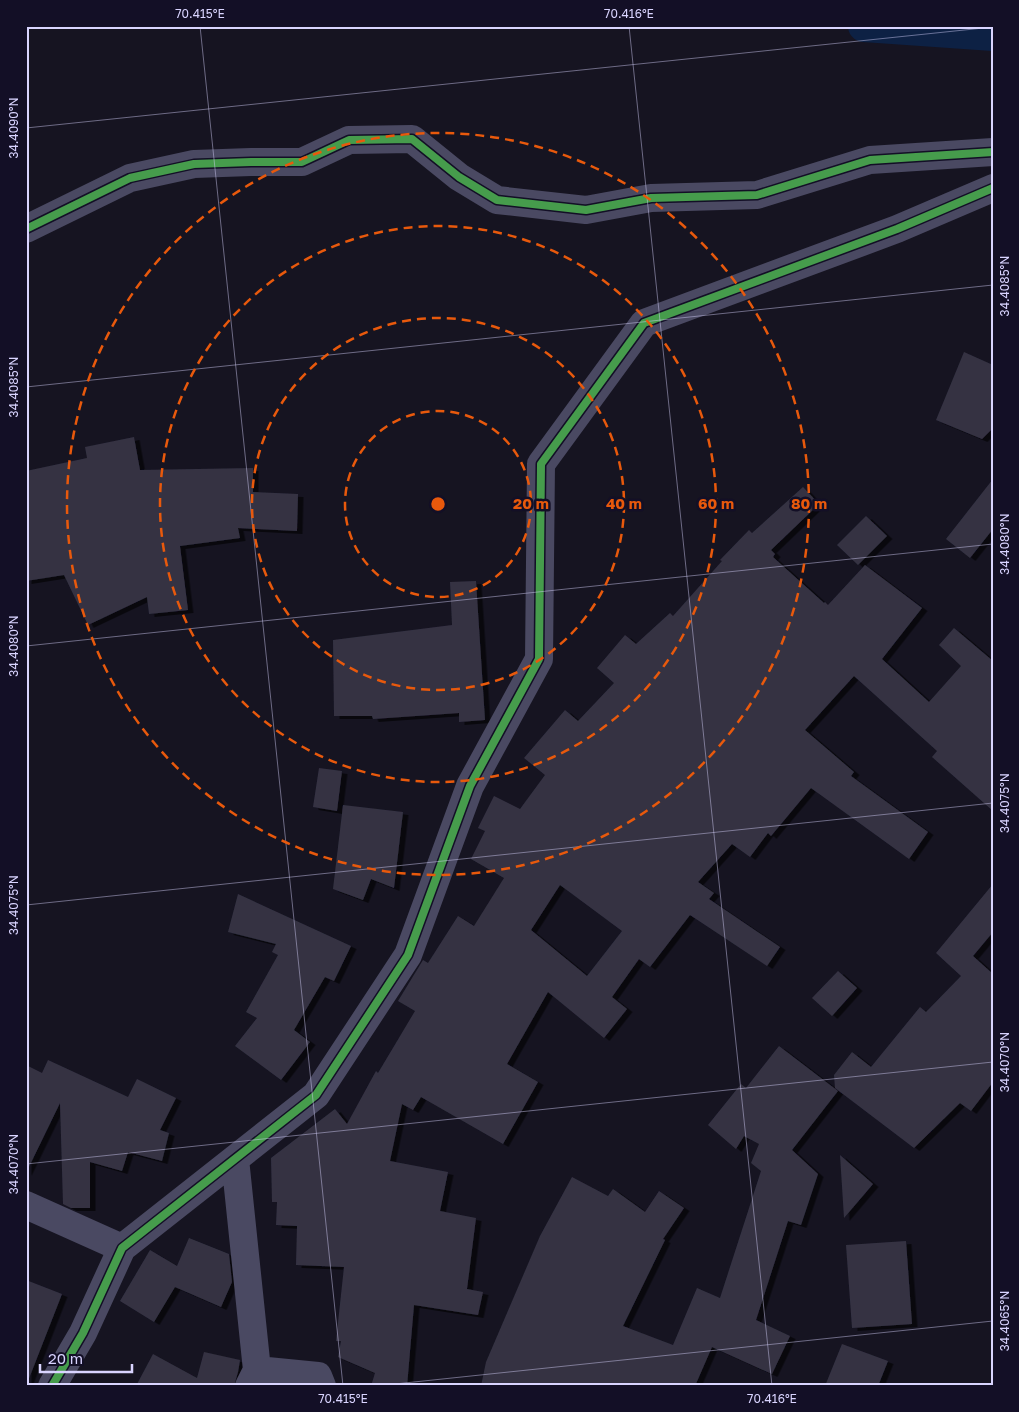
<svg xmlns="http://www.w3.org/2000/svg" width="1019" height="1412" font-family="'Golos Text',sans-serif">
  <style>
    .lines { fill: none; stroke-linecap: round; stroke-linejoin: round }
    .canal { stroke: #0d2144; stroke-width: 32 }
    .building { fill: #343243; fill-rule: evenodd; filter: url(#shadow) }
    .minor { stroke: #4a4962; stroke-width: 28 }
    .cycleway-casing { stroke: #130f26; stroke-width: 11 }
    .cycleway { stroke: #469c4c; stroke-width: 8 }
    .ticks { fill: none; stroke: #d9d4ff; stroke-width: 1; stroke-opacity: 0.45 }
    .ring { fill: none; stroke: #e8590c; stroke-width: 2.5; stroke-dasharray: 9 6 }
    .centre { fill: #e8590c; stroke: #130f26; stroke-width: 2.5 }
    .ring-label { font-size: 15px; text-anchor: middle; font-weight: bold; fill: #e8590c; stroke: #130f26; stroke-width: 5; stroke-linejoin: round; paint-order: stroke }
    .neatline { fill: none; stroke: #d9d4ff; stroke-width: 2 }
    .ticks-label { font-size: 12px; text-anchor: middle; fill: #d9d4ff }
  </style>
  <defs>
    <filter id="shadow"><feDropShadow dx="5.5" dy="3" stdDeviation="0" flood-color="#0009"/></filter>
  </defs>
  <rect width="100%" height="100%" fill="#161421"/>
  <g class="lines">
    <path class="canal" d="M864,26L993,35"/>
  </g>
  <path class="building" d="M964,352L993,365V428L982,439L936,420Z
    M134,437L140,470L253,468V492L298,494L297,531L238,528L240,538L180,546L188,610L149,614L147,597L88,625L64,575L26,581V471L87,458L85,447Z
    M993,479V529L970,558L946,539Z
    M803,487L819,504L771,550L775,554L773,557L824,603L825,602L828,605L865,565L922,608L882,659L929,702L961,666L939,645L954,628L993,661V811L932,757L937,751L854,676L805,730L854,772L851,776L928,832L909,859L811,788L771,836L768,833L750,857L732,844L698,882L714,893L709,899L780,947L767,966L690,915L650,967L639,959L612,997L627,1009L604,1038L548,992L507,1064L538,1082L503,1144L421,1097L413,1110L402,1104L390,1161L448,1172L440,1211L476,1218L467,1289L483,1292L478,1315L414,1305L407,1386H371L375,1373L338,1357L341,1341H336L344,1267L296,1265L297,1226L276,1225L277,1202H272L271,1158L335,1109L347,1124L376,1071L378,1073L415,1011L398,1001L423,960L428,963L458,916L474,926L504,878L471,859L485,831L478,828L494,796L520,809L545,775L524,758L565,710L578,721L614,683L597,668L625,635L636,644L670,613L673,616L722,561L720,560L749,530L752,533ZM560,885L622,931L587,976L531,930Z
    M866,516L887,536L858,565L837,545Z
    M476,581L485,720L459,722V713L373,719L372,716H334L333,640L452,625L450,582Z
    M319,768L342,771L337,811L313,807Z
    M343,805L403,812L394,888L371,879L363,900L333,889Z
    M993,884V932L973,956L993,974V1082L971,1111L960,1103L914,1148L835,1088L834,1075L852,1052L871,1067L920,1007L926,1012L961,976L936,953Z
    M238,894L351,946L334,981L325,977L294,1030L310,1042L281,1080L235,1046L257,1018L246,1012L278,955L272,952L276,944L228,932Z
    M838,971L857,988L832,1016L812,998Z
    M779,1046L838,1091L792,1150L818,1174L801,1225L788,1221L756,1320L790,1336L772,1374L712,1347L695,1386H481L486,1362L540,1236L572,1177L608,1196L613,1189L645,1212L659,1191L684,1208L663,1239L665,1240L623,1326L673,1345L697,1288L720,1298L761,1171L751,1163L759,1144L744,1136L736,1149L708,1125L741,1084L746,1088Z
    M48,1060L128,1097L137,1079L176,1098L160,1130L169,1133L162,1161L128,1152L122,1171L90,1162V1208H71L63,1204L60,1103L26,1173V1065L42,1073Z
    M840,1155L873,1184L844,1218Z
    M189,1238L229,1254L232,1282L221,1307L175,1287L154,1322L120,1301L150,1250L177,1266Z
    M906,1241L912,1324L852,1328L846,1245Z
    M26,1280L62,1294L28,1381H26Z
    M842,1344L888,1361L878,1386H825Z
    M204,1352L240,1360L238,1372L234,1386H136L153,1354L197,1378Z"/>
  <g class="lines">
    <path class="minor" d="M26,229L130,178L194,164L251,162H302L349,140L412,139L459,177L497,200L586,210L651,198L757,195L870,160L993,152
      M235,1159L257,1370L249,1386
      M26,1205L122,1248
      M257,1370L318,1376L322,1386
      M52,1386L83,1333L122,1248L316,1095L408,955L470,786L539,659L541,464L644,323L897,229L993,188"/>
    <g class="cycleway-casing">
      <path id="cycleway" d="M26,229L130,178L194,164L251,162H302L349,140L412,139L459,177L497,200L586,210L651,198L757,195L870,160L993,152
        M52,1386L83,1333L122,1248L316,1095L408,955L470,786L539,659L541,464L644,323L897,229L993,188"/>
    </g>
    <use href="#cycleway" class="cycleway"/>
  </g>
  <path class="ticks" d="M200,26L343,1386M629,26L772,1386M26,128L993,27M26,387L993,285M26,646L993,544M26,905L993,803M26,1164L993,1062M376,1386L993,1321"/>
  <g class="ring">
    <circle cx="438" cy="504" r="93"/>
    <circle cx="438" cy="504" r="186"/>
    <circle cx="438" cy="504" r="278"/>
    <circle cx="438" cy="504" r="371"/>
  </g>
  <circle cx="438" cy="504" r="8" class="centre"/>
  <g class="ring-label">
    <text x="531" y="509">20 m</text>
    <text x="624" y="509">40 m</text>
    <text x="716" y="509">60 m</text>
    <text x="809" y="509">80 m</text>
  </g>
  <rect width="1019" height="1412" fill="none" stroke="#130f26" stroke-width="55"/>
  <path d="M40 1364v8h92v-8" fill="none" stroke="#d9d4ff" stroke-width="2.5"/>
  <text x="48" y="1364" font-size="15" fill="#d9d4ff" stroke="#130f26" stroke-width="4" paint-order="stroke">20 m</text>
  <rect x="28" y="28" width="964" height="1356" class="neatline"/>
  <g class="ticks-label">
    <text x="200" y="18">70.415°E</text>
    <text x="629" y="18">70.416°E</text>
    <text transform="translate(14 128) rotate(-90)" y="4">34.4090°N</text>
    <text transform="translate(1005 286) rotate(-90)" y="4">34.4085°N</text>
    <text transform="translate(14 387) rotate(-90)" y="4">34.4085°N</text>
    <text transform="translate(1005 544) rotate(-90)" y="4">34.4080°N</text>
    <text transform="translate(14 646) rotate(-90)" y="4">34.4080°N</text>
    <text transform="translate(1005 803) rotate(-90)" y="4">34.4075°N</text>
    <text transform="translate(14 905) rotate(-90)" y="4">34.4075°N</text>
    <text transform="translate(1005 1062) rotate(-90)" y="4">34.4070°N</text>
    <text transform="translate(14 1164) rotate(-90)" y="4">34.4070°N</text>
    <text transform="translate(1005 1321) rotate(-90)" y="4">34.4065°N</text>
    <text x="343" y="1403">70.415°E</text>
    <text x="772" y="1403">70.416°E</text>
  </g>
</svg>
